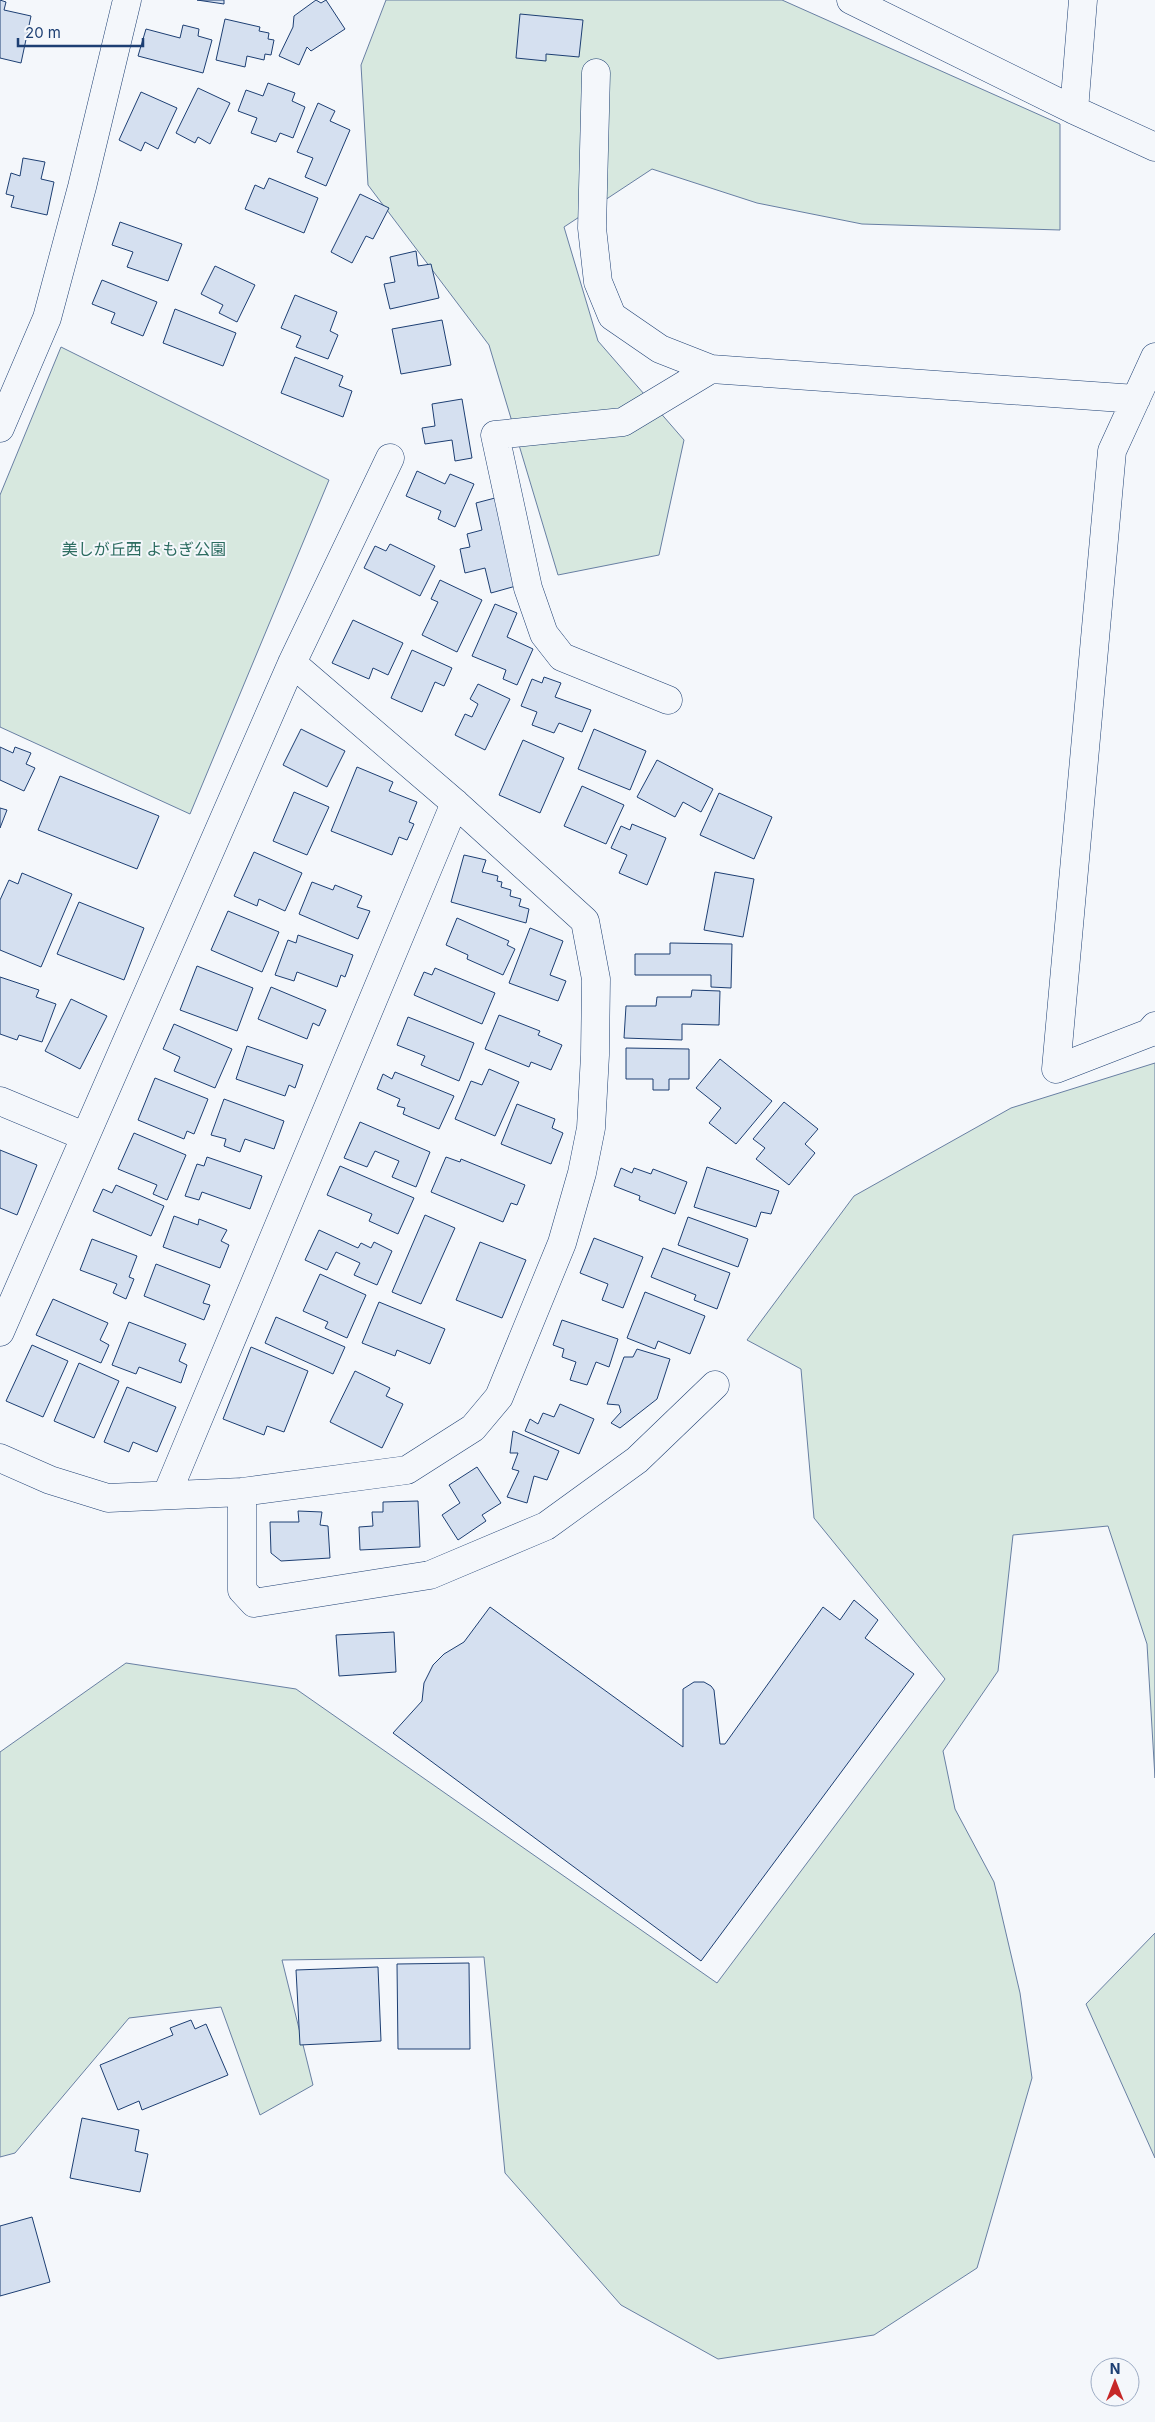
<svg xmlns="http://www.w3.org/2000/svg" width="1155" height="2422" font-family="Inter,'Noto Sans JP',sans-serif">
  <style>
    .green { fill: #d7e8df; stroke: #687fa3 }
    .building { fill: #d5e0f0; stroke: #1d3f73 }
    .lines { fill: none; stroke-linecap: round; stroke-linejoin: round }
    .minor-casing { stroke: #1d3f73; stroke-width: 29 }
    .minor { stroke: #f4f7fb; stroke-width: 28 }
    .labels { text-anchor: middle; stroke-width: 4; stroke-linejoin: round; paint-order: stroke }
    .park-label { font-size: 16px; fill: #2c6c60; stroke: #f4f7fb }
  </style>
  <rect width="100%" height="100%" fill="#f4f7fb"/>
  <path class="green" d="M386,0H782L1060,124V230L862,224L757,203L652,169L564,227L598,341L684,440L659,555L558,575L489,345L368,185L361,65Z
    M61,347L329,480L190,814L0,727V495Z
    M1155,1063V1778L1147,1644L1108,1526L1013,1535L998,1671L943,1751L955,1809L994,1882L1020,1993L1032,2078L977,2268L874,2335L718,2359L621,2305L505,2173L484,1957L282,1960L313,2085L260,2115L221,2007L129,2018L15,2153L0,2157V1752L126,1663L296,1689L717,1983L945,1679L814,1518L801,1369L747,1340L854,1196L1011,1108Z
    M1155,1933V2158L1086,2004Z"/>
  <path class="building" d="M0,0L6,2L4,10L31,16L21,63L0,58Z
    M197,0H224V4Z
    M316,0L321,3L326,0L345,29L311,51L307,47L299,65L279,56L293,27L294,16Z
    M520,14L583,20L579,57L546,54V61L516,58Z
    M225,19L260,27L259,31L269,33L268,39L274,40L271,55L265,54L264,60L247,56L245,67L216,60Z
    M183,25L199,29L198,36L212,40L203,73L138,56L146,29L180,38Z
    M268,83L295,93L292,101L305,107L293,138L280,133L276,142L251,133L257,118L238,111L246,90L263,96Z
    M198,88L230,103L210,144L198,137L195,143L176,133Z
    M141,92L177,108L158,149L145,142L141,151L119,140Z
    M318,103L335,111L330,121L350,130L326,186L305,177L313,158L297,152Z
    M23,158L45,162L41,179L54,182L47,215L11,207L14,196L6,194L11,173L20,176Z
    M269,178L318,198L304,233L245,209L255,185L264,189Z
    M360,194L389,208L373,239L366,236L352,263L331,252Z
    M120,222L182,244L168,281L127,267L133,252L112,245Z
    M416,251L418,266L431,264L439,298L390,309L384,284L395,282L390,257Z
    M215,266L255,285L237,322L219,313L223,305L201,294Z
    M102,280L157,302L143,336L111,323L115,313L92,304Z
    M295,295L337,312L330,331L338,335L328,359L296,347L301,336L281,328Z
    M175,309L236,333L223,366L163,343Z
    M442,320L451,365L401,374L392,329Z
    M295,357L343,376L339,386L352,391L343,417L281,393Z
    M462,399L472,458L455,461L452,440L425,444L422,428L435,426L432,404Z
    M417,471L445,484L450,474L474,484L455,527L438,519L441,511L406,496Z
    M495,498L516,586L491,593L485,568L465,573L460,549L470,547L467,534L482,530L476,503Z
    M390,544L435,566L420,596L364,568L375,546L386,551Z
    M440,580L482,600L457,652L422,635L438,602L431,599Z
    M495,604L517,613L507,637L533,649L517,685L503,679L506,670L472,656Z
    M353,620L403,643L388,675L373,668L369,679L332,663Z
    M412,650L452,668L444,686L435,682L422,712L391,698Z
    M544,677L561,683L555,697L591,710L582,732L559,723L554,733L532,725L537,712L521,706L532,679L542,683Z
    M478,684L510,699L485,750L455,735L465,714L472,717L478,704L470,699Z
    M301,729L345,751L327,787L283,765Z
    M594,729L646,751L630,790L578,769Z
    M523,740L564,758L540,813L499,795Z
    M0,747L13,753L15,747L31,753L26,764L35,768L24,791L0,780Z
    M657,760L713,789L701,812L683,802L675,817L637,797Z
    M357,767L393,782L389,791L417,802L409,822L414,824L407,840L399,837L392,855L331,831Z
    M60,776L159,816L137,869L38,830Z
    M582,786L624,805L606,844L564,826Z
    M294,792L329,807L307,855L273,841Z
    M719,793L772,817L754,859L700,835Z
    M0,808L7,810L0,828Z
    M632,824L666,838L647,885L619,873L627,855L611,848L621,826L630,830Z
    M254,852L302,873L285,911L259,899L257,906L234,896Z
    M464,855L486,860L482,872L498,876L497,881L502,882L501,887L511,890L510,896L521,899L519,906L529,909L526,923L451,902Z
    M715,872L754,879L743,937L704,930Z
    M22,873L72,894L41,967L0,950V900L9,880L18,884Z
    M312,882L333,890L335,885L362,896L357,907L370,911L358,939L299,914Z
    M79,902L144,928L124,980L57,954Z
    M228,911L279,932L262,972L211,950Z
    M457,918L509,941L507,945L515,949L503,975L467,959L468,955L446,945Z
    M530,928L563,941L550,975L566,981L558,1001L509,983Z
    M298,935L353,955L345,977L341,975L337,987L297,972L294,981L275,975L288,940L296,943Z
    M670,943L732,944L731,988L711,987V975H635V954H670Z
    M197,966L253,988L237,1031L180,1010Z
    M435,968L495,993L482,1024L414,995L424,972L432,975Z
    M0,977L39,990L36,997L56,1004L42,1042L19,1035L17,1040L0,1034Z
    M271,987L326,1010L319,1026L313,1023L307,1039L258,1019Z
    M692,990L720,991L719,1025L682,1024V1040L624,1038L626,1006H656L657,997H691Z
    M71,999L107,1016L80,1069L45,1051Z
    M499,1015L540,1031L538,1035L562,1045L551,1070L531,1062L529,1067L485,1049Z
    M408,1017L474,1043L459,1081L421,1065L425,1056L397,1045Z
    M174,1024L232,1049L215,1088L174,1071L180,1057L163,1049Z
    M247,1046L303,1065L295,1088L289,1085L285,1096L236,1079Z
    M626,1048L689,1049V1079H669V1090H653V1079H626Z
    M720,1059L772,1101L736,1144L709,1123L721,1108L696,1088Z
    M489,1069L519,1082L495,1136L455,1119L471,1081L482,1085Z
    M395,1072L454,1096L439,1129L403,1114L405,1108L397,1106L400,1099L377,1089L383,1074L392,1079Z
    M155,1078L208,1099L194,1134L187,1131L184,1139L138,1120Z
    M224,1099L284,1121L274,1149L245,1139L240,1152L224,1146L226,1139L211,1135Z
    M784,1102L818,1129L805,1144L815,1153L789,1185L756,1159L765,1148L753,1139Z
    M517,1104L555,1119L552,1128L563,1133L551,1164L501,1144Z
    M360,1122L430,1152L416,1187L392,1177L399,1161L375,1151L367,1167L344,1158Z
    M134,1133L186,1155L167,1200L153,1194L157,1185L118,1169Z
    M0,1150L37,1165L17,1215L0,1208Z
    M207,1157L262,1176L250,1209L202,1192L199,1200L185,1196L197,1164L204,1166Z
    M446,1157L460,1162L461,1159L525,1185L517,1205L511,1203L503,1222L431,1192Z
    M340,1166L414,1198L398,1234L369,1221L372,1214L327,1195Z
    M707,1167L779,1191L771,1214L761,1212L756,1227L694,1207Z
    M621,1168L632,1173L634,1168L651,1174L653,1169L687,1182L675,1214L639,1200L640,1196L614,1186Z
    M116,1185L164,1206L151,1236L93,1211L103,1189L112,1193Z
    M425,1215L455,1228L421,1304L392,1292Z
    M174,1216L198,1225L199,1219L227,1230L221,1241L229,1245L220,1268L163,1247Z
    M688,1217L748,1239L738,1267L678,1245Z
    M319,1230L358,1248L361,1243L371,1248L374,1242L392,1251L377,1285L354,1275L360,1263L336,1252L327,1270L305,1260Z
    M594,1238L643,1257L623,1308L602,1300L608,1284L580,1273Z
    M92,1239L137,1256L129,1277L134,1279L126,1299L113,1293L117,1284L80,1270Z
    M480,1242L526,1260L502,1318L456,1300Z
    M663,1248L730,1273L717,1309L694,1300L696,1295L651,1277Z
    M156,1264L210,1285L203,1303L210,1305L204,1320L144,1296Z
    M320,1274L366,1295L347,1338L325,1328L328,1322L303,1311Z
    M645,1292L705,1316L690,1354L658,1341L655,1349L627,1338Z
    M53,1299L108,1323L100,1340L109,1345L101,1363L36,1335Z
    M379,1302L445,1329L430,1364L397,1350L395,1356L362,1343Z
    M276,1317L345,1347L333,1374L265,1343Z
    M562,1320L618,1339L609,1367L596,1362L587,1385L570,1380L576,1362L562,1357L564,1349L553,1345Z
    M129,1322L186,1344L179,1361L187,1365L181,1383L139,1367L136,1374L112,1365Z
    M32,1345L68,1361L43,1417L6,1401Z
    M251,1347L308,1371L284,1432L267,1426L264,1435L223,1419Z
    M637,1349L670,1359L657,1399L620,1428L611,1423L621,1412L619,1405L607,1404L624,1357H633Z
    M79,1363L119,1381L94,1438L54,1421Z
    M355,1371L390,1388L386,1396L403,1404L382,1448L330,1422Z
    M127,1387L176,1407L157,1452L133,1442L129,1452L104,1442Z
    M560,1404L594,1419L579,1454L525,1431L530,1419L538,1424L543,1413L554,1417Z
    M513,1431L559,1451L547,1480L534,1476L527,1503L507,1497L519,1471L512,1469L518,1453H510Z
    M477,1467L501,1503L482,1515L486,1521L458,1540L442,1515L460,1503L449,1485Z
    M418,1501L420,1547L360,1550L359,1527L373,1526L372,1512H383V1502Z
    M298,1511L322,1512L320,1525L328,1526L330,1558L281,1561L271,1553L270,1522H299Z
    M854,1600L878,1620L865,1638L914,1674L701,1961L393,1733L422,1701L424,1683L433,1665L444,1654L464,1642L490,1607L683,1747V1689L694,1682H704L711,1686L714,1690L720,1744H725L823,1607L840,1620Z
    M394,1632L396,1672L339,1676L336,1635Z
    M469,1963L470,2049H398L397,1964Z
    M378,1967L381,2041L300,2045L296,1970Z
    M191,2020L195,2029L206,2024L228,2075L142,2110L139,2101L118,2110L100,2065L173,2035L170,2028Z
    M82,2118L139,2130L135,2151L148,2154L140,2192L70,2178Z
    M32,2217L50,2282L0,2296V2226Z"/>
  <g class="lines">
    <g class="minor-casing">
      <path id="minor" d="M851,0L1074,110L1155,147
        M596,73L592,228L598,282L612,316L660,349L711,369
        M1074,110L1083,0
        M1155,357L1112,451L1056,1069L1149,1033L1155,1026
        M0,428L47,318L82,187L127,0
        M668,700L562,657L544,634L528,588L495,435L623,422L711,369L1136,399
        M0,1101L84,1136
        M0,1332L292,663L390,458
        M0,1458L50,1480L108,1498L242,1492L407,1470L473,1428L499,1397L562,1243L582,1173L591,1128L595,1055L596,979L585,921L455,803L292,663
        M242,1492V1590L254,1603L430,1575L546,1526L637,1460L715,1385
        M167,1494L455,803"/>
    </g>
    <use href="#minor" class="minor"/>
  </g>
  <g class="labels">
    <g class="park-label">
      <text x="144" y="555">美しが丘西 よもぎ公園</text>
    </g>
  </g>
  <g transform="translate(1115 2382)"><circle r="24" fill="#f4f7fb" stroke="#9eadc5"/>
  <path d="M0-4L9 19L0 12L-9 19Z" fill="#c62828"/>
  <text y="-8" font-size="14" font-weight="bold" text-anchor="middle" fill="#1d3f73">N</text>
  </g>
  <path d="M18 38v8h125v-8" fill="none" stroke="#1d3f73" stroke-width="2.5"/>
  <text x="25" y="38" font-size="15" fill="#1d3f73" stroke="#f4f7fb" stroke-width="4" paint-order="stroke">20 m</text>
</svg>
